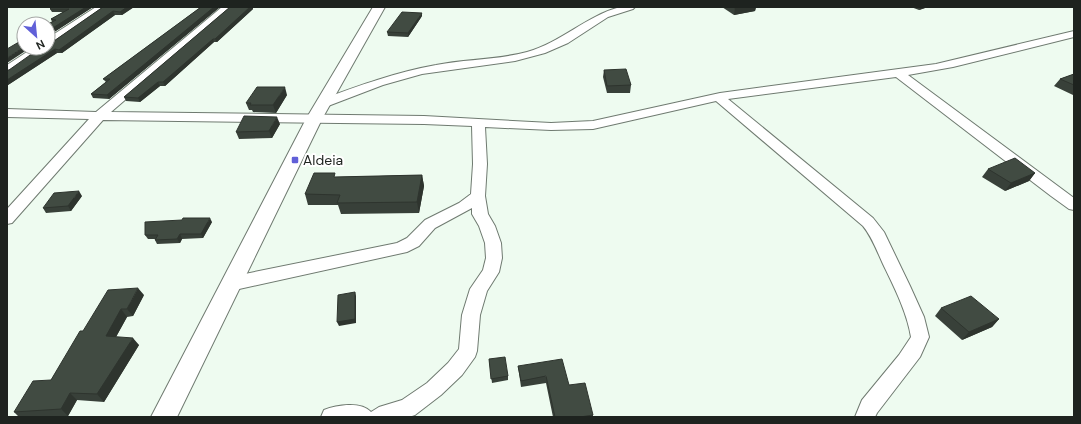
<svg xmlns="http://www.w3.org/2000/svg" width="1081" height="424" font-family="'DM Sans',sans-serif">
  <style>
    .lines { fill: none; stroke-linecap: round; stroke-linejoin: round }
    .minor-casing { stroke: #6f7a70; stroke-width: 2 }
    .tertiary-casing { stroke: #6f7a70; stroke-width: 2 }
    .minor { fill: #fff; fill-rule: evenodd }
    .tertiary { fill: #fff; fill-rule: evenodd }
    .wall { fill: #384039 }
    .shaded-wall { fill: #2e342e }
    .building { fill: #414b42; stroke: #2e342e }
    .poi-dot { fill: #6160d8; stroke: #fff; stroke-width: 1.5 }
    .labels { text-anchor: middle; stroke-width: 4; stroke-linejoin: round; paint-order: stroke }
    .poi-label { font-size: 14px; fill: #1e231f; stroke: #fff; text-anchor: start }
  </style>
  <rect width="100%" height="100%" fill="#eefbf0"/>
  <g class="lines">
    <g class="minor-casing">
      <path id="minor" d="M96,7H107L52,45L48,46V38Z
        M222,7H233L111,112L424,116L551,123L593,121L720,93L936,64L1074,31V37L953,67L908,75L1074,198V210L1069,209L1051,196L896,77L728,99L873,218L884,232L910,286L924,317L929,337L920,357L877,413L875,417H855L862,400L899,355L911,337C907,312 894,287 883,264C877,251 872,237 863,226L716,101L593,129L551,130L485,127L487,164L485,196L488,214L495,226L501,243L502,258L499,272L487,291L480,315L477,351L475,357L462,375L441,395L415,415L409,417H321L324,410C336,405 361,401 371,412L379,407L402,400L427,383L448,363L459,349L462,315L470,289L483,270L486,258L485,243L479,226L472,214V208L435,228L419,246L407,252L230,291L224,289L222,284L224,279L230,277L397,243L407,238L425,220L459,203L471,194L473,164L472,126L424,124L103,120L12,223L7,224V209L89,119L7,117V109L96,112Z
        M620,7H635L633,9L608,17L568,43L545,53L515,61L422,74L383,85L328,106H320L318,103L320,100C358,86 396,72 436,65C466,59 497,60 527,52C562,42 586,16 620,7Z
        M33,48H45L11,72L7,73V65Z"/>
    </g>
    <g class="tertiary-casing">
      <path id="tertiary" d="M373,7H385L322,119L177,417H151L306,119Z"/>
    </g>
    <use href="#minor" class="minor"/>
    <use href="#tertiary" class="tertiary"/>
  </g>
  <path class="wall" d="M52,7H93L48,36V24L52,22L51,19L63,12H52L50,9Z
    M103,7H134L122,15H115L62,53H57L8,85H7V70H9L51,43Z
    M201,7H220L109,99L93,98L91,94L106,82L103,79Z
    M230,7H253V9L217,42H214L165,86H160L140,102L126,101L124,97Z
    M722,7H756L755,11L734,15Z
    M911,7H928L919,10Z
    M422,16L408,37L388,36L387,32Z
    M604,70L631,85L630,93H607L603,77Z
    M1074,74V95H1073L1054,86L1060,79Z
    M287,95L276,113L253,112L252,110H249L246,103Z
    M280,124L272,138L239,139L236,132Z
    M988,169L1035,173L1029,181L1005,191L982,177Z
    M422,175L424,186L419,213L341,214L338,205H308L305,194L336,177Z
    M82,196L71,211L46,213L43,208Z
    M212,222L203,238L182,239L180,243L157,244L155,240V239H148L145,235Z
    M144,295L133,316L127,317L116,337L139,345L104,402L77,400L68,416L56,417H19L14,412L51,380L83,331Z
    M941,308L999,319L992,327L962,340L935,316Z
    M489,359L508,376V380L492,383Z
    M518,366L569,385L593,415V417H553L546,383L521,387Z"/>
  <path class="shaded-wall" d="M86,7H93L48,36V31Z
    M127,7H134L122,15L120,12Z
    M214,7H220L109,99L107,95Z
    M250,7H253V9L217,42L215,39Z
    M743,7H756L755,11L734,15L735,8Z
    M921,7H928L919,10Z
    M113,11L115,15L62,53L59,50Z
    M422,13V16L408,37V33Z
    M213,39L214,42L165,86L163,82Z
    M24,47V48H30L7,63V58Z
    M55,49L57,53L8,85L7,83V80Z
    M158,82L160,86L140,102L138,98Z
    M285,87L287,95L276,113L273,105Z
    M277,117L280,124L272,138L269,131Z
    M1035,173L1029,181L1005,191L1011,183Z
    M422,175L424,186L419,213L417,202Z
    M79,191L82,196L71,211L68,206Z
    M210,218L212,222L203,238L201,234Z
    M180,234L182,239L180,243L177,239Z
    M138,288L144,295L133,316L127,309Z
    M355,292L356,296V323L339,326L337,322Z
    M121,309L127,317L112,344L106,336Z
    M999,319L992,327L962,340L969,332Z
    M133,338L139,345L104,402L97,394Z
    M70,393L77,400L68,416L61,409Z"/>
  <path class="building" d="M52,7H86L48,31V24L56,20L51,19L69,9H50Z
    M103,7H127L120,12L113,11L59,50L55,49L7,80V70H9L40,48H48V43H51Z
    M201,7H214L107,95L91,94L110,79H103Z
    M230,7H250L215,39H213L163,82H158L138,98L124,97Z
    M733,7H743L735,8Z
    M402,12L422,13L408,33L387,32Z
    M24,39V47L7,58V49Z
    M626,69L631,85L607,86L604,70Z
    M1074,74V85L1060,79Z
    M257,87H285L273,105H250L251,103H246Z
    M244,116L277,117L269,131L236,132Z
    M1015,158L1035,173L1011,183L988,169Z
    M314,173H335L334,177L422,175L417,202L337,203L340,195L305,194Z
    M79,191L68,206L43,208L54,193Z
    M183,218H210L201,234H180L177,239L155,240L158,235H145V222L182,220Z
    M138,288L127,309H121L106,336L133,338L97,394L70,393L61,409L14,412L33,381L51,380L80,331H83L108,290Z
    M355,292V319L337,322L338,295Z
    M971,296L999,319L969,332L941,308Z
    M505,357L508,376L491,379L489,359Z
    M562,359L569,385L585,383L593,415L580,417H555L546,376L521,381L518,366Z"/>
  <rect class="poi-dot" x="291" y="156" width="8" height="8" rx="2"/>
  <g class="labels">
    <g class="poi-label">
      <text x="303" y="165">Aldeia</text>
    </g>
  </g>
  <rect width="1081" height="424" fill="none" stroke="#1e231f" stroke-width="16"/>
  <g transform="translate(36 36) rotate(153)"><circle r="19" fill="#ffffff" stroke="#a5a7a5"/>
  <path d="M0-3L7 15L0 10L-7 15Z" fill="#6160d8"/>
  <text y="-6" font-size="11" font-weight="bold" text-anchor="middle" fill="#1e231f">N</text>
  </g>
</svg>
